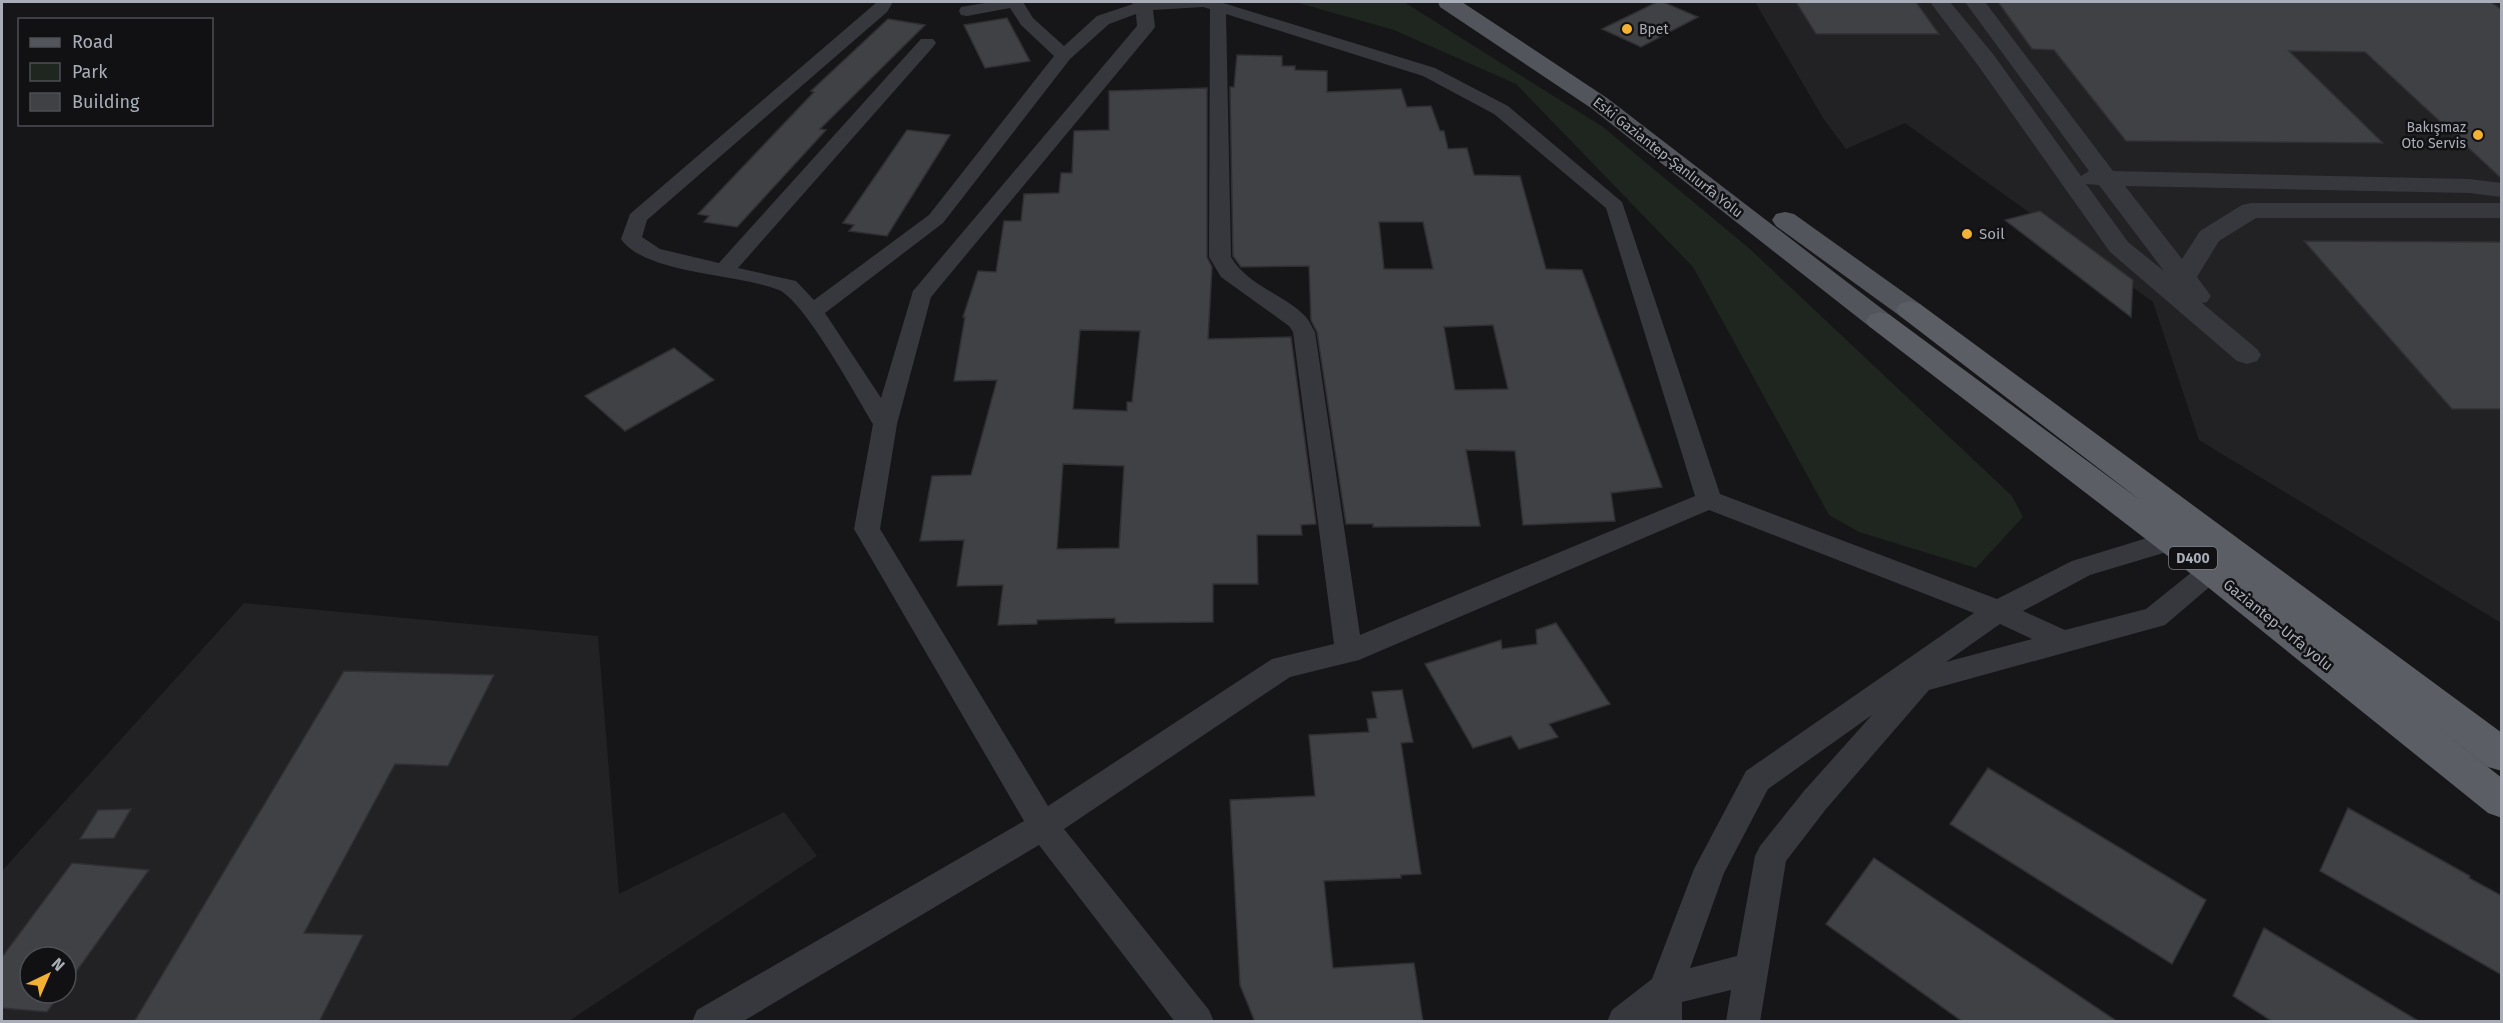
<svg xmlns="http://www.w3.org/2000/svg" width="2503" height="1023" font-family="'Fira Sans',sans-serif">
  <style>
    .built { fill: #222225; fill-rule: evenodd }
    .green { fill: #1e261f }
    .building { fill: #404145; stroke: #303034; stroke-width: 1.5; fill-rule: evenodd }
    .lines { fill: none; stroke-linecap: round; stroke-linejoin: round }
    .minor { fill: #37383d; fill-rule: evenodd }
    .tertiary { fill: #37383d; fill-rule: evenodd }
    .primary { fill: #53555c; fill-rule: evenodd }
    .trunk { fill: #5b5e65; fill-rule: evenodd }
    .poi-dot { fill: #f2b134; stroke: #111113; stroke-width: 2 }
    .labels { text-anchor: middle; stroke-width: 5; stroke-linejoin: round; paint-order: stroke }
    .far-poi-label { font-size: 14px; fill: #a8adb8; stroke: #111113; text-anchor: start }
    .far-street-label { font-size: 14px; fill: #a8adb8; stroke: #111113 }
    .shield { fill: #111113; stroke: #7b7e86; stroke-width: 1.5 }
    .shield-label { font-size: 14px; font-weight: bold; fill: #a8adb8 }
    .poi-label { font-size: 15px; fill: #a8adb8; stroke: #111113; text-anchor: start }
    .street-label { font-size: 15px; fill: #a8adb8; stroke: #111113 }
  </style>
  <rect width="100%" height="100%" fill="#161618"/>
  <path class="built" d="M1755,2H2501V623L2199,440L2153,302L1905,123L1846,149L1823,118Z
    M244,603L598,636L619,894L784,812L817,856L569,1021L2,1022V871ZM30,957H66V993H30Z"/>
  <path class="green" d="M1295,2H1404L1603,127L1750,249L2012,496L2023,517L1976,568L1859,532L1829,515L1693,267L1516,84L1394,30Z"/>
  <path class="building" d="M1657,2H1663L1698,17L1641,47L1602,29Z
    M1796,2H1916L1939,34H1816Z
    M1998,2H2491L2502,10V179L2365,52L2289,51L2383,143L2126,141L2054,50L2032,49Z
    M1007,18L1030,61L985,68L964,25Z
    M888,19L925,25L820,129L826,130L737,227L704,222L709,216L698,214L814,92L811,91Z
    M1237,55L1282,56V66H1295V70L1327,71V92L1401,89L1407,107L1431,106L1440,131H1444L1448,149L1467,148L1474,175L1520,176L1546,269L1582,270L1662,487L1611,493L1615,521L1523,525L1515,451L1466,450L1480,526L1373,527V524H1346L1317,332L1311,320L1309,266L1241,267L1233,256L1230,87H1234ZM1379,222H1423L1433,269H1384ZM1493,325L1508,389L1455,390L1444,327Z
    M1207,88V257L1212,267L1208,339L1291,337L1316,524L1301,525L1302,535H1257L1258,584H1213V622L1115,623V618L1037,620V624L998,625L1003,585L957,586L964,540L920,541L932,476L971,475L997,380L954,381L965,317H963L978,271L996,272L1004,221H1021L1024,194L1059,193L1061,173H1072L1074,131L1109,130V91ZM1080,330L1140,331L1132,402H1127V411L1073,409ZM1063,464L1124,466L1119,548L1057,549Z
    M907,130L950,135L887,236L849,231L854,225L843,223Z
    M2040,211L2133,280L2131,317L2005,220Z
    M2304,241L2502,242V409H2452Z
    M674,348L714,380L625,431L585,396Z
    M1556,623L1610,704L1549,724L1558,737L1519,749L1511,736L1473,748L1425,664L1501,640L1502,649L1537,644L1536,630Z
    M344,671L494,675L448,766L395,764L304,933L363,935L319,1022H134Z
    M1402,690L1413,742L1401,743L1421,874L1401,875V878L1324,881L1333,968L1414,963L1423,1022H1255L1240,985L1230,800L1315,796L1309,735L1369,732L1367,719L1377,718L1372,692Z
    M1988,768L2206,900L2172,964L1950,824Z
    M2348,808L2470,876L2469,878L2502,896V975L2320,871Z
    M131,809L114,838L80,839L98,810Z
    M1874,858L1990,936L2118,1022H1963L1826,924Z
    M72,863L149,870L66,986V957H30V993H61L47,1012L2,1008V957Z
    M2264,928L2420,1022H2273L2233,996Z"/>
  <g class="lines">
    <path class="minor" d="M877,2H893L887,12L647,220L642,237L660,249L719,263L921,39H933L936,43L933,47L738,268L796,281L814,300L929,215L1054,56L1021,25L1010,8L967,16L961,15L959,11L961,7L991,2H1023L1033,18L1064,46L1097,16L1133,4L1132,2H1220L1435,68L1508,106L1622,202L1720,494L1997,599L2072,561L2170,531L2197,536L2201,543L2197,550L2188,553L2170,551L2090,575L2023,611L2065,630L2146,609L2202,564L2212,546L2221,543L2230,546L2234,553L2220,578L2165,625L1929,690L1826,809L1786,861L1760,1022H1726L1731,990L1682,1002V1022H1607L1612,1010L1652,979L1694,869L1746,771L1974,613L1709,510L1359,660L1290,677L1064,829L1209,1010L1214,1022H1175L1039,845L742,1022H692L697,1010L1024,821L854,529L873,424C856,396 805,302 779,290C740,274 645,274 621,239L630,214ZM1203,7L1210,9L1209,257L1221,277L1289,326L1293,332L1334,644L1272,659L1048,806L880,529L897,424L931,297L1152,31L1155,27L1153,10ZM1136,14L1137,26L913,291L881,398L825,313L943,223L1070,59L1109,24ZM1226,14L1423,76L1494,114L1606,208L1695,496L1360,635L1315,332C1312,327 1309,320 1305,316C1282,293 1248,286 1231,257ZM2000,624L2032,639L1946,662ZM1872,715L1804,791L1760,846L1755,856L1737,956L1690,968L1724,873L1768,789Z"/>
    <path class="tertiary" d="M1930,2H1950L1993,54L2081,176L2089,171L1965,2H1985L2113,171L2469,179L2502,183V197L2469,193L2125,186L2182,259L2200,231L2242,205L2251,203H2502V218H2256L2219,241L2197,277L2211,296L2207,302L2202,303L2257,349L2261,355L2257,361L2247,364L2237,361L2110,252L1977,64ZM2086,184L2099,185L2164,271L2128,242Z"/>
    <path class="primary" d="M1438,2H1462L1607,98L1890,315L1894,321L1890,327L1880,330L1870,327L1591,108L1440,7Z
      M1785,212L1794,214L1920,304L1924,310L1920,316L1910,319L1900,316L1776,226L1772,220L1776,214Z"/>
    <path class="trunk" d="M1910,301L1920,304L2502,733V771L2488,767L2416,711L2502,778V818L2488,813L2199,580L1870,327L1866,321L1870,315L1880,312L1890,315L2140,500L1900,316L1896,310L1900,304Z"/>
  </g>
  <g class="poi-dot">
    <circle cx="1627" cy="29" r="6"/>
    <circle cx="2478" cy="135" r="6"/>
    <circle cx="1967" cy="234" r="6"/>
  </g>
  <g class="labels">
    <g class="far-poi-label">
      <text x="1639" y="34">Bpet</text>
      <text x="2466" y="132" text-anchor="end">Bakışmaz<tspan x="2466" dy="16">Oto Servis</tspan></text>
    </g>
    <g class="far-street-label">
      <text transform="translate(1668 157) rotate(38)" y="5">Eski Gaziantep-Şanlıurfa Yolu</text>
    </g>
    <rect class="shield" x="2169" y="547" width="48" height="22" rx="4.5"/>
    <g class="shield-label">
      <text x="2193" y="563">D400</text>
    </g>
    <g class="poi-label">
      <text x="1979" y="239">Soil</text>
    </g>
    <g class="street-label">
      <text transform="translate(2278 625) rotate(39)" y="5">Gaziantep-Urfa yolu</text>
    </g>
  </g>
  <rect width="2503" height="1023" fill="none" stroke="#a8adb8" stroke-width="6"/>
  <rect x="18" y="18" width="195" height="108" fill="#111113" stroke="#4d4f55" stroke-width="1.5"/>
  <rect x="30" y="38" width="30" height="9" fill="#53555c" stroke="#4d4f55" stroke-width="1.5"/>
  <text x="72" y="48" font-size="18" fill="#a8adb8">Road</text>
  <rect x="30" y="63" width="30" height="18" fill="#1e261f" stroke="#4d4f55" stroke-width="1.5"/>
  <text x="72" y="78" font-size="18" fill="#a8adb8">Park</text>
  <rect x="30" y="93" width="30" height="18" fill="#404145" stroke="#4d4f55" stroke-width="1.5"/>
  <text x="72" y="108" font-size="18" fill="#a8adb8">Building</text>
  <g transform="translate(48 975) rotate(44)"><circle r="28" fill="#111113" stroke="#4d4f55" stroke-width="1.5"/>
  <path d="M0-4.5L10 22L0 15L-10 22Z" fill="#f2b134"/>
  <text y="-9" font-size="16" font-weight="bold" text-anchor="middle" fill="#a8adb8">N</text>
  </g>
</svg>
